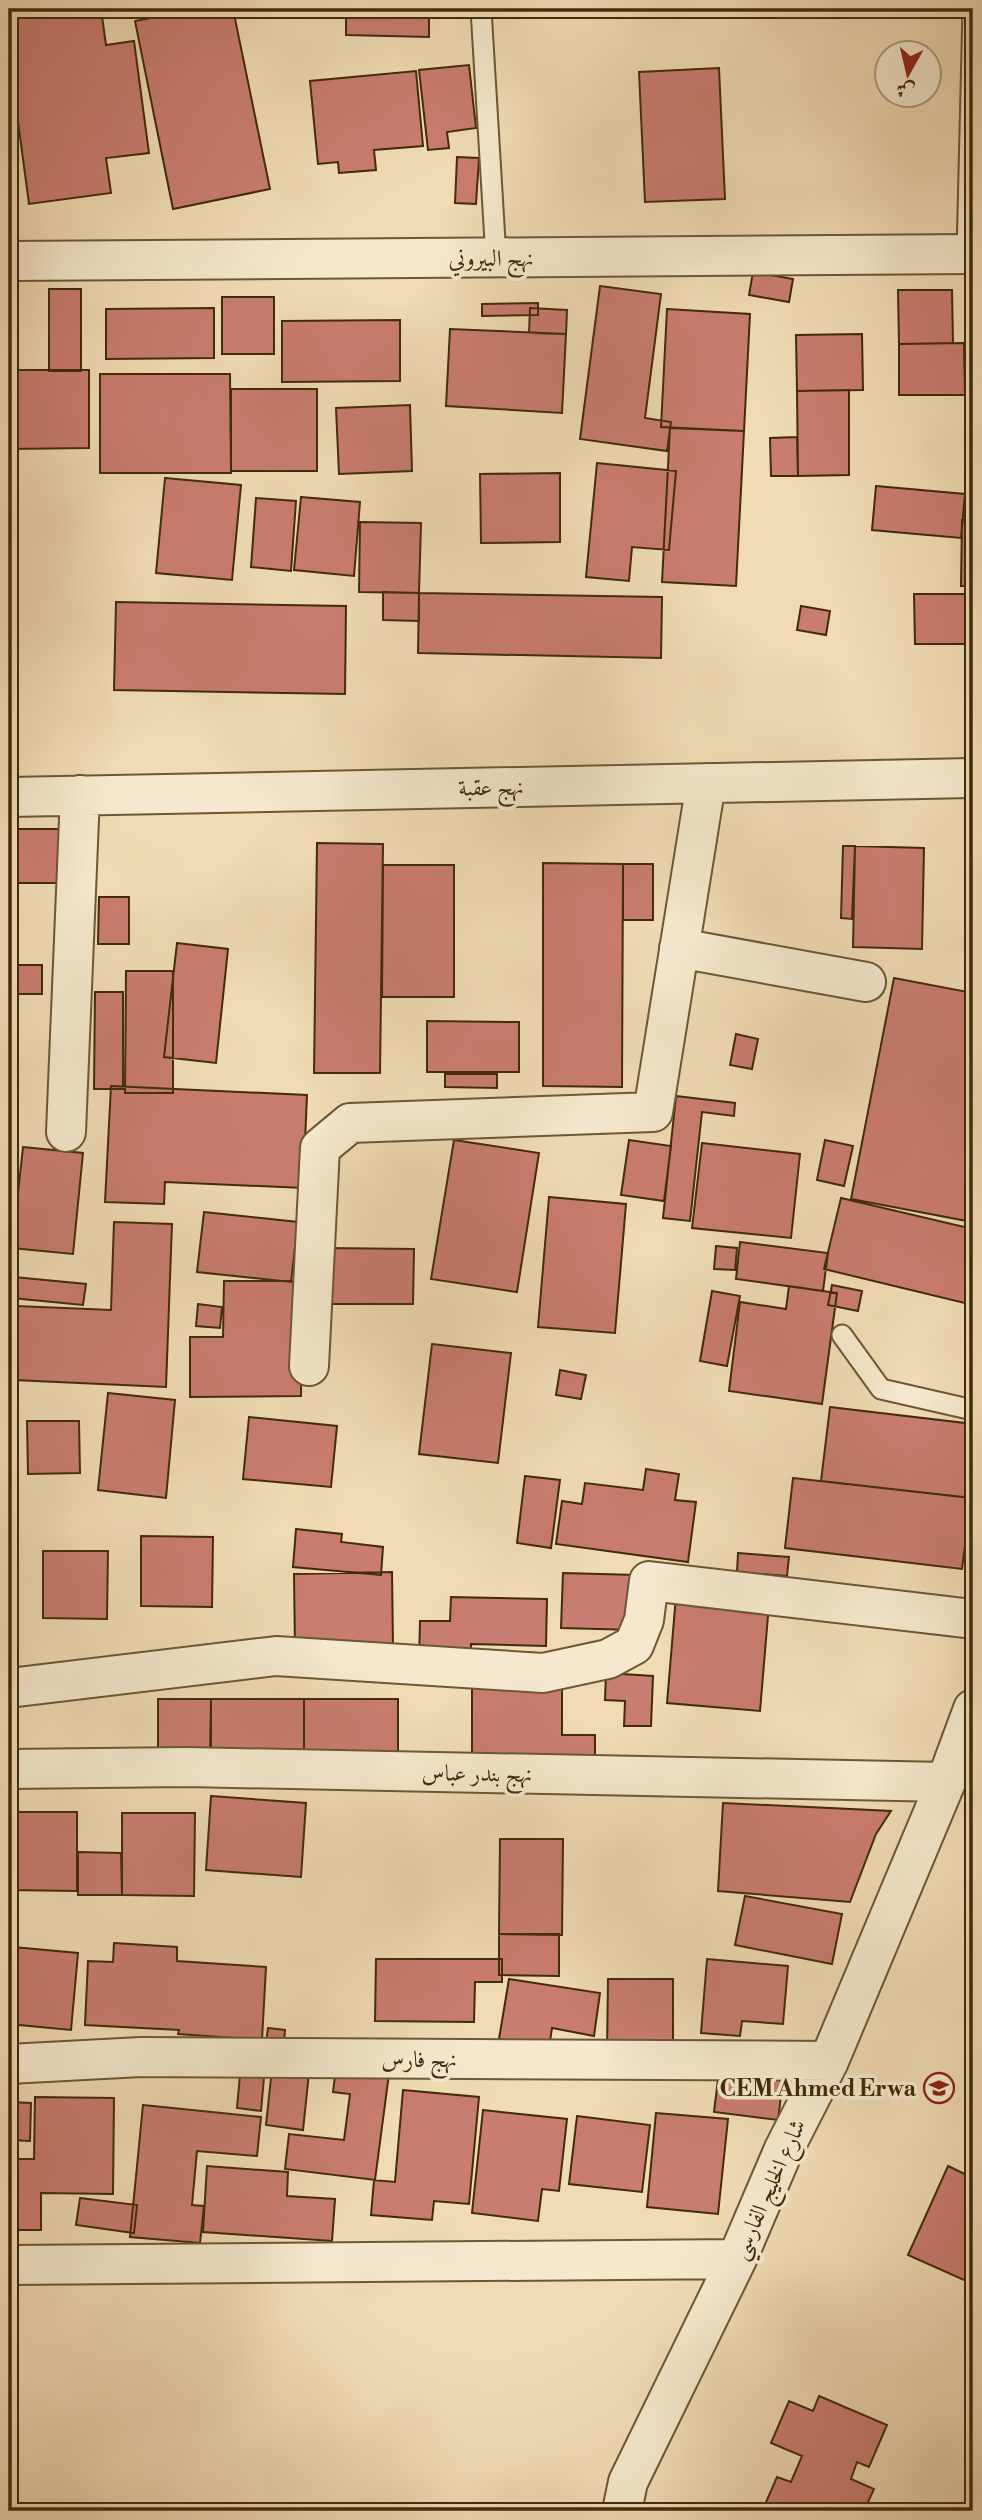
<svg xmlns="http://www.w3.org/2000/svg" width="982" height="2520" font-family="'Libre Bodoni',Amiri,serif">
  <style>
    .building { fill: #c97c71; stroke: #412b0a; stroke-width: 2 }
    .lines { fill: none; stroke-linecap: round; stroke-linejoin: round }
    .lane-casing { stroke: #6d5734; stroke-width: 23 }
    .street-casing { stroke: #6d5734; stroke-width: 42 }
    .lane { stroke: #f5e8ce; stroke-width: 19 }
    .street { stroke: #f5e8ce; stroke-width: 38 }
    .labels { text-anchor: middle; stroke-width: 7; stroke-linejoin: round; paint-order: stroke }
    .street-label { font-size: 23px; fill: #412b0a; stroke: #f5e8ce }
    .poi-label { font-size: 23px; font-weight: bold; fill: #412b0a; stroke: #f5e8ce; text-anchor: end }
  </style>
  <rect width="100%" height="100%" fill="#f0dbb4"/>
  <filter id="stains"><feTurbulence type="fractalNoise" baseFrequency=".00286" numOctaves="4"/><feColorMatrix values="0 0 0 0 .2 0 0 0 0 .09 0 0 0 0 .02 0 0 0 .5 -.17"/></filter>
  <radialGradient id="worn" r=".72"><stop offset=".6" stop-color="#630" stop-opacity="0"/><stop offset="1" stop-color="#630" stop-opacity=".3"/></radialGradient>
  <path class="building" d="M66,9H101L106,45L134,41L149,153L106,158L111,193L29,204L9,54V19L66,11Z
    M198,9H233L270,189L173,209L135,21Z
    M346,9H429V37L346,35Z
    M469,65L476,128L447,132L449,148L428,150L419,70Z
    M719,68L725,199L645,202L639,72Z
    M416,71L423,146L374,150L376,170L339,173L338,162L318,164L310,81Z
    M457,157L479,158L476,204L455,203Z
    M753,272L793,279L789,302L749,295Z
    M600,286L661,294L645,418L671,422L667,451L580,439Z
    M49,289H81V371H49Z
    M898,290H952L953,343L899,344Z
    M222,297H274V354H222Z
    M538,303V315L482,316V304Z
    M214,308V358L106,359V309Z
    M530,308L567,310L566,334L529,333Z
    M667,309L750,314L744,431L661,427Z
    M400,320V381L282,382V321Z
    M450,329L566,334L562,413L446,406Z
    M862,334L863,390L797,391L796,335Z
    M964,343L965,395H899V344Z
    M9,370H89V448L9,449Z
    M100,374H230L231,473H100Z
    M231,389H317V471H231Z
    M849,390V475L798,476L797,391Z
    M410,405L412,471L339,474L336,408Z
    M670,428L744,431L736,586L662,582Z
    M797,437L798,476H771L770,438Z
    M597,463L676,471L669,550L632,547L629,581L586,577Z
    M560,473V542L481,543L480,474Z
    M165,478L241,485L232,580L156,573Z
    M876,486L965,494L961,538L872,530Z
    M301,497L360,502L354,576L294,570Z
    M256,498L296,501L291,571L251,567Z
    M962,520H973V586H961Z
    M360,522L421,523L419,593L359,592Z
    M383,592L419,593V621L383,620Z
    M419,593L662,597L661,658L418,653Z
    M914,594H973V644H915Z
    M116,602L346,606L345,694L114,690Z
    M801,606L830,611L826,635L797,630Z
    M9,829H65V883H9Z
    M317,843L383,844L380,1073H314Z
    M843,846H855L852,919L841,918Z
    M855,846L924,848L922,949L853,947Z
    M543,863L623,864L622,1087L543,1086Z
    M623,864H653V920H623Z
    M383,865H454V997H382Z
    M99,897H129V944H98Z
    M177,943L228,949L216,1063L164,1057Z
    M9,965H42V994H9Z
    M126,971H173V1093H125Z
    M894,978L973,993V1189L967,1221L851,1199Z
    M95,992H123V1089H94Z
    M427,1021L519,1022V1072H427Z
    M736,1034L758,1039L752,1069L730,1065Z
    M445,1074H497V1088L445,1087Z
    M9,1079H13L12,1104H9Z
    M111,1086L307,1095L303,1188L165,1182L164,1204L105,1202Z
    M676,1096L735,1103L734,1116L702,1112L690,1221L663,1218Z
    M454,1140L539,1153L517,1292L431,1279Z
    M629,1140L671,1146L664,1201L621,1195Z
    M825,1140L853,1146L844,1186L817,1180Z
    M702,1143L800,1154L791,1238L692,1228Z
    M23,1147L83,1153L73,1254L12,1248Z
    M549,1197L626,1204L615,1333L538,1327Z
    M841,1198L973,1229V1305L824,1269Z
    M204,1212L298,1222L291,1282L197,1272Z
    M114,1222L172,1224L166,1387L14,1380L17,1306L111,1310Z
    M740,1242L828,1253L823,1291L736,1279Z
    M716,1246L737,1248L735,1270L714,1269Z
    M327,1248L414,1249L413,1304H326Z
    M14,1277L86,1284L83,1305L12,1298Z
    M224,1281H302L301,1396L190,1397V1337H223Z
    M832,1285L862,1291L858,1311L828,1305Z
    M789,1286L837,1293L822,1404L729,1391L740,1302L786,1309Z
    M712,1291L740,1296L727,1366L700,1361Z
    M198,1304L222,1307L220,1328L196,1326Z
    M432,1344L511,1353L498,1463L419,1454Z
    M560,1370L586,1375L581,1399L556,1395Z
    M108,1393L175,1400L166,1498L98,1490Z
    M830,1407L973,1424V1477L971,1498L821,1481Z
    M249,1417L337,1426L331,1487L243,1479Z
    M27,1421H79L80,1473L28,1474Z
    M646,1469L679,1474L675,1500L696,1502L688,1562L556,1544L562,1501L582,1504L585,1483L643,1490Z
    M525,1476L560,1480L551,1548L517,1543Z
    M793,1478L971,1498L962,1569L785,1548Z
    M296,1529L342,1534L341,1542L383,1547L381,1575L293,1567Z
    M141,1536L213,1537L212,1607L141,1606Z
    M43,1551H108L107,1619L43,1618Z
    M738,1553L789,1557L787,1576L737,1572Z
    M392,1572L393,1647L295,1649L294,1574Z
    M563,1573L637,1575L635,1630L561,1628Z
    M676,1596L769,1604L760,1711L667,1703Z
    M451,1597L547,1599L546,1646L471,1644V1663L419,1661L420,1621H450Z
    M606,1673L653,1676L651,1726H624L625,1701L605,1700Z
    M472,1681H562V1735H595V1765H472Z
    M158,1699H211L210,1757H158Z
    M211,1699H304V1765L211,1764Z
    M304,1699H398V1765H304Z
    M211,1796L306,1803L301,1877L206,1870Z
    M723,1803L891,1811L876,1834L850,1902L718,1891Z
    M9,1812H77V1891L9,1890Z
    M122,1813H195L194,1896L122,1895Z
    M500,1839H563L562,1935L499,1934Z
    M78,1852L121,1853L122,1895H78Z
    M745,1896L842,1914L832,1964L735,1945Z
    M499,1934H559V1976L499,1975Z
    M114,1943L177,1947V1961L266,1967L262,2040L178,2034L179,2030L85,2025L88,1961L113,1962Z
    M13,1947L78,1953L71,2030L9,2024V1971H11Z
    M376,1959H502V1982H475L474,2022L375,2021Z
    M707,1959L788,1966L783,2024L742,2021L740,2036L701,2033Z
    M509,1979L600,1993L594,2036L552,2028L549,2048L499,2039Z
    M608,1979H673V2053H607Z
    M268,2028L285,2030L283,2053L265,2051Z
    M720,2063L784,2071L778,2120L714,2112Z
    M241,2064L265,2066L261,2111L237,2108Z
    M336,2068L389,2074L375,2180L285,2169L289,2134L344,2140L350,2094L333,2092Z
    M272,2069L309,2073L303,2130L266,2125Z
    M403,2090L479,2097L469,2204L434,2201L432,2220L371,2215L374,2180L395,2182Z
    M35,2097L114,2098L113,2194L41,2193V2230H9V2159H34Z
    M9,2102L31,2103L30,2141L9,2140Z
    M143,2105L261,2117L257,2156L197,2151L192,2205L204,2206L200,2243L130,2237Z
    M483,2110L567,2119L559,2191L542,2189L538,2221L472,2213Z
    M656,2113L728,2119L718,2214L647,2207Z
    M577,2116L650,2125L642,2192L569,2184Z
    M207,2166L288,2172L287,2196L335,2199L332,2241L203,2232Z
    M948,2166L973,2178V2284L908,2255Z
    M80,2198L137,2205L134,2233L76,2225Z
    M819,2396L887,2425L869,2467L857,2462L851,2479L874,2489L864,2511H769L763,2509L777,2477L791,2482L802,2456L771,2443L789,2401L813,2411Z"/>
  <g class="lines">
    <g class="lane-casing">
      <path id="lane" d="M481,9L496,258
        M967,254L973,9
        M842,1335L881,1389L973,1410"/>
    </g>
    <g class="street-casing">
      <path id="street" d="M9,261L973,254
        M9,797L973,778
        M679,948L866,982
        M66,1132L80,795
        M309,1366L320,1148L350,1123L653,1112L706,783
        M9,1688L276,1656L543,1673L608,1659L634,1645L644,1620L649,1581L973,1619
        M9,1769L186,1767L946,1782
        M9,2064L141,2057L829,2061
        M9,2265L737,2259
        M622,2511L628,2482L737,2259L784,2149L829,2061L946,1782L973,1709"/>
    </g>
    <use href="#lane" class="lane"/>
    <use href="#street" class="street"/>
  </g>
  <defs>
    <g id="school-ring" transform="scale(1.575)"><circle r="9.5" fill="#f5e8ce" stroke="#8f2418" stroke-width="1.5"/><path d="M0-5L7-2L0 1L-7-2ZM-4 1L0 2.5L4 1V4Q0 6-4 4Z" fill="#8f2418"/></g>
  </defs>
  <g fill-rule="evenodd">
    <use href="#school-ring" x="939" y="2088"/>
  </g>
  <g class="labels">
    <g class="street-label">
      <text x="491" y="266">نهج البيروني</text>
      <text transform="translate(491 787) rotate(-1)" y="8">نهج عقبة</text>
      <text transform="translate(477 1773) rotate(1)" y="8">نهج بندر عباس</text>
      <text x="419" y="2067">نهج فارس</text>
      <text transform="translate(768 2189) rotate(-66)" y="8">شارع الخليج الفارسي</text>
    </g>
    <g class="poi-label">
      <text x="916" y="2096">CEM Ahmed Erwa</text>
    </g>
  </g>
  <rect width="982" height="2520" fill="none" stroke="#f0dbb4" stroke-width="35"/>
  <rect x="10" y="10" width="961" height="2499" fill="none" stroke="#412b0a" stroke-width="3.5"/>
  <rect x="18" y="18" width="947" height="2485" fill="none" stroke="#412b0a" stroke-width="2"/>
  <g transform="translate(908 74) rotate(188)"><circle r="33" fill="#f5e8ce" stroke="#ad9c80" stroke-width="2"/>
  <path d="M0-5L12 26L0 18L-12 26Z" fill="#8f2418"/>
  <text y="-10" font-size="19" font-weight="bold" text-anchor="middle" fill="#412b0a">ش</text>
  </g>
  <rect width="100%" height="100%" filter="url(#stains)"/>
  <rect width="100%" height="100%" fill="url(#worn)"/>
</svg>
